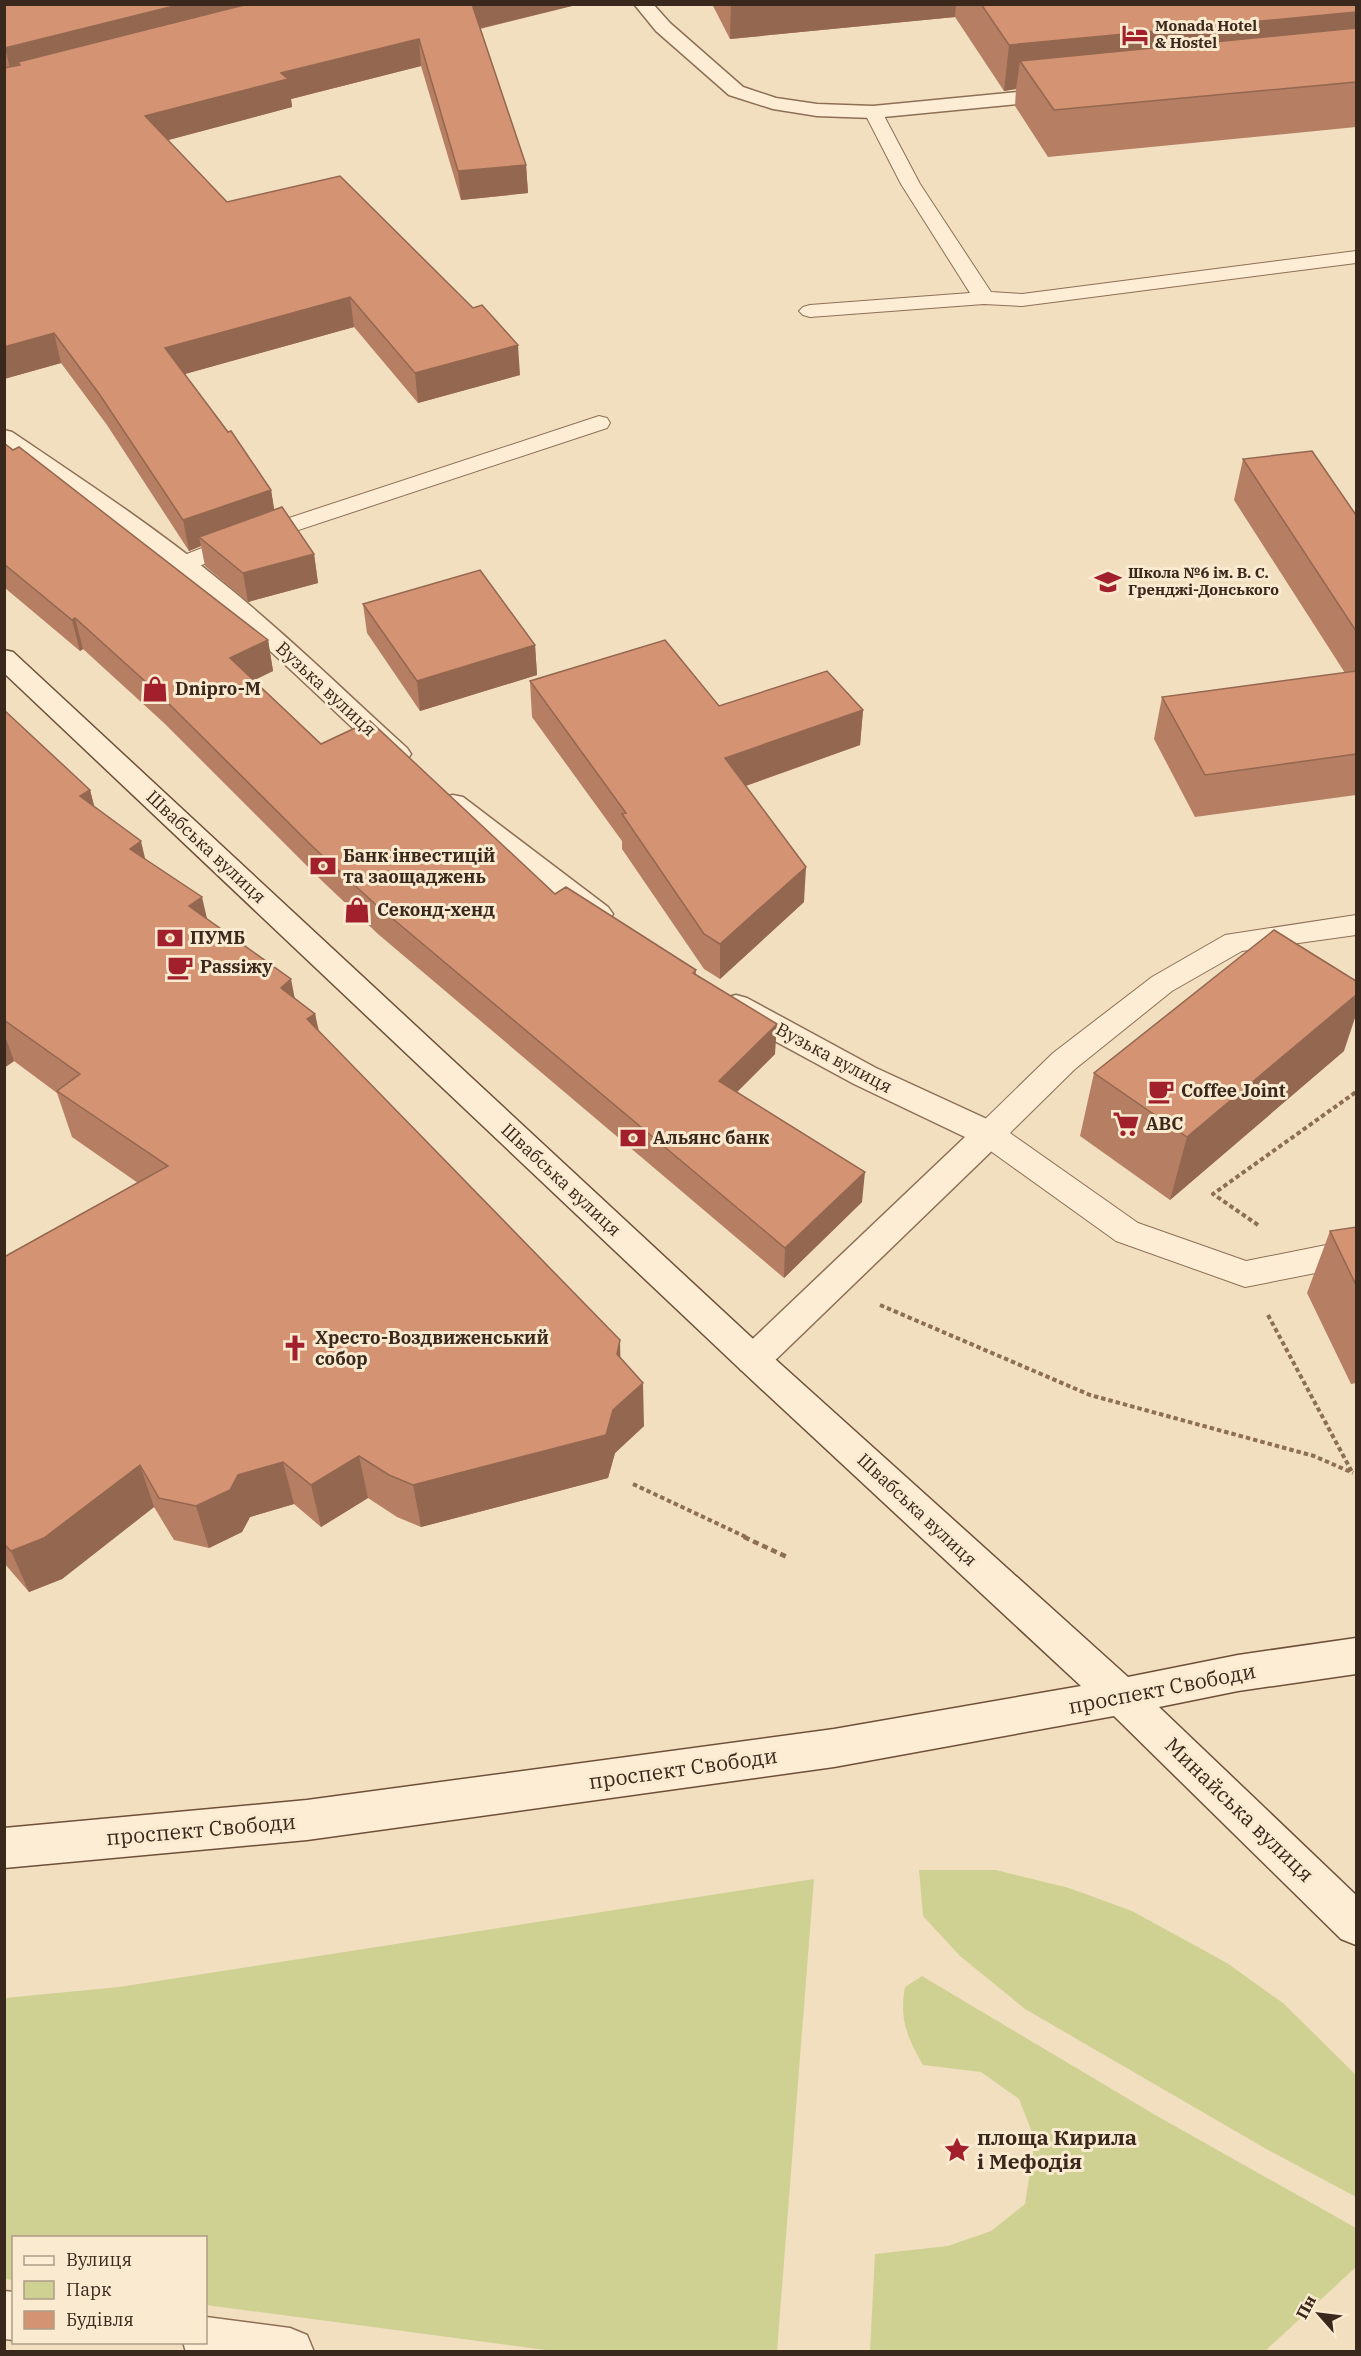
<svg xmlns="http://www.w3.org/2000/svg" width="1361" height="2356" font-family="'IBM Plex Serif',serif">
  <style>
    .green { fill: #cfd193 }
    .lines { fill: none; stroke-linecap: round; stroke-linejoin: round }
    .lane-casing { stroke: #8d6f56; stroke-width: 2 }
    .street-casing { stroke: #8d6f56; stroke-width: 3 }
    .secondary-casing { stroke: #6e5039; stroke-width: 3 }
    .path-far1 { stroke: #8d6f56; stroke-width: 4; stroke-dasharray: 4.5 3; stroke-linecap: butt }
    .path { stroke: #8d6f56; stroke-width: 4.5; stroke-dasharray: 6 4; stroke-linecap: butt }
    .lane { fill: #fcedd4; fill-rule: evenodd }
    .street { fill: #fcedd4; fill-rule: evenodd }
    .secondary { fill: #fcedd4; fill-rule: evenodd }
    .wall { fill: #b67e62 }
    .shaded-wall { fill: #946750 }
    .building { fill: #d49372; stroke: #946750; stroke-width: 1.5 }
    .labels { text-anchor: middle; stroke-width: 6; stroke-linejoin: round; paint-order: stroke }
    .far-poi-label { font-size: 15px; font-weight: bold; fill: #3b281c; stroke: #f9ead0; text-anchor: start }
    .poi-label { font-size: 18px; font-weight: bold; fill: #3b281c; stroke: #f9ead0; text-anchor: start }
    .street-label { font-size: 18px; fill: #3b281c; stroke: #f9ead0 }
    .near-street-label { font-size: 21px; fill: #3b281c; stroke: #f9ead0 }
    .near-poi-label { font-size: 21px; font-weight: bold; fill: #3b281c; stroke: #f9ead0; text-anchor: start }
  </style>
  <rect width="100%" height="100%" fill="#f2dfc0"/>
  <path class="green" d="M919,1870H996L1069,1888L1132,1911L1227,1963L1283,2003L1356,2075V2197L1268,2150L1025,2009L960,1956L923,1916Z
    M814,1879L777,2351H553L206,2305V2238H14L13,2280L5,2279V1998L119,1987Z
    M922,1976L1157,2116L1356,2228V2267L1265,2351H870L875,2254L948,2246L991,2231L1025,2204L1035,2140L1019,2099L981,2072L923,2065C907,2037 899,2019 905,1987Z"/>
  <g class="lines">
    <g class="lane-casing">
      <path id="lane" d="M873,106L880,108L882,112L920,184L991,292L1022,294L1356,251V263L1022,306L984,304L810,317L803,315L799,311L803,307L810,305L970,293L901,184L864,112L866,108Z
        M599,416L607,418L610,423L607,428L241,549L192,569L183,571L174,569L171,564L174,559L225,539Z
        M1356,915V935L1242,951L1172,991L1075,1069L1010,1133L1138,1223L1246,1261L1356,1239V1265L1245,1287L1116,1241L978,1142L974,1134L978,1126L1053,1053L1152,977L1225,935Z"/>
    </g>
    <g class="street-casing">
      <path id="street" d="M634,4H653L670,23L743,87L776,98L817,104L873,106L1059,88L1066,90L1069,94L1066,98L1059,100L873,118L817,116L773,109L729,95L656,31Z
        M4,430L12,432C80,478 149,523 213,575C281,629 343,690 407,748L411,754L407,760L397,763L387,760C324,702 264,642 198,588C136,537 70,493 4,448Z
        M453,795L463,797L608,907L613,914L608,921L598,924L588,921L443,811L439,804L443,797Z
        M736,995L747,998L876,1068L1000,1125L1005,1134L1000,1143L765,1370L753,1374L741,1370L735,1360L741,1350L965,1137L854,1084L725,1014L721,1006L725,998Z
        M4,2291L14,2292V2340L4,2339Z
        M206,2317L290,2328L307,2335L314,2352H186L183,2342H206Z"/>
    </g>
    <g class="secondary-casing">
      <path id="secondary" d="M4,650L13,652L765,1350L1128,1677L1238,1655L1356,1638V1674L1238,1691L1159,1707L1356,1895V1945L1341,1939L1114,1716L834,1767L307,1840L4,1868V1828L307,1800L834,1729L1081,1686L741,1370L4,673Z"/>
    </g>
    <path class="path-far1" d="M1258,1225L1213,1194L1356,1092
      M880,1305L1090,1395L1314,1456L1353,1473
      M1268,1315L1352,1472
      M633,1484L748,1538"/>
    <path class="path" d="M744,1537L787,1557"/>
    <use href="#lane" class="lane"/>
    <use href="#street" class="street"/>
    <use href="#secondary" class="secondary"/>
  </g>
  <path class="wall" d="M4,4H580L480,29L526,165L528,193L461,200L421,66L291,99L292,107L167,140L227,202L520,375L418,403L354,327L184,374L271,490L274,510L314,554L318,583L248,602L205,566L201,546L189,551L107,425L61,363L4,379Z
    M712,4H1356V127L1048,157L1015,106L1016,89L1004,91L955,17L730,39Z
    M4,443L268,640L273,671L254,680L321,744L555,894L696,970V975L775,1054L737,1092L862,1202L784,1278L378,934L319,878L164,723L83,649L80,651L5,588L4,585Z
    M1243,459L1356,515V795L1195,817L1154,739L1162,697L1345,673L1234,500Z
    M363,604L535,645L537,675L420,711L367,633Z
    M530,681L719,706L863,710L860,745L746,786L804,902L720,979L704,969L622,849V841L532,717Z
    M4,710L90,790L94,806L145,859L207,919L295,998L315,1014L319,1031L620,1358L644,1426L615,1453L608,1478L421,1527L397,1517L368,1498L321,1527L294,1504L250,1517L242,1532L209,1548L174,1540L154,1507L62,1579L29,1592L4,1563V1257L138,1183L72,1137L57,1093L14,1061L4,1068Z
    M1344,1051L1170,1200L1080,1136L1094,1073Z
    M1356,1227V1383L1351,1384L1307,1293L1330,1231Z"/>
  <path class="shaded-wall" d="M182,4H295L18,62L20,74L12,76L5,48Z
    M471,4H580L473,30Z
    M731,4H956L955,17L730,39Z
    M1356,12V53L1020,61L1016,89L1004,91L1009,45Z
    M419,39L421,66L291,99L292,107L150,145L145,116L281,73Z
    M526,165L528,193L461,200L458,171Z
    M350,297L354,327L171,378L165,348Z
    M54,333L61,363L4,379V347Z
    M518,345L520,375L418,403L415,373Z
    M271,490L276,520L199,537L201,546L189,551L183,520Z
    M314,554L318,583L248,602L243,573Z
    M75,618L83,649L80,651L72,620Z
    M268,640L273,671L236,689L230,658Z
    M535,645L537,675L420,711L417,681Z
    M863,710L860,745L725,793V758Z
    M90,790L102,836L80,796Z
    M141,841L152,888L130,849Z
    M806,867L804,902L720,979V944Z
    M202,897L213,944L189,906Z
    M291,979L300,1025L281,988Z
    M1356,995V1015L1344,1051L1170,1200L1187,1137Z
    M315,1014L324,1060L307,1019Z
    M777,1024L775,1054L718,1111L719,1081Z
    M4,1033L14,1061L4,1068Z
    M865,1172L862,1202L784,1278L785,1248Z
    M620,1340L621,1384L617,1354Z
    M643,1383L644,1426L615,1453L608,1478L421,1527L413,1485L613,1410Z
    M359,1456L368,1498L321,1527L311,1485Z
    M283,1462L294,1504L250,1517L242,1532L209,1548L196,1506L238,1475Z
    M140,1465L154,1507L62,1579L29,1592L11,1551Z"/>
  <path class="building" d="M4,4H182L5,48L4,47Z
    M248,4H472L526,165L458,171L419,39L281,73L288,79L145,116L227,202L340,176L473,308L482,305L518,345L415,373L350,297L165,348L228,432L231,431L271,490L183,520L100,395L54,333L4,347V68L20,65L18,62Z
    M981,4H1356V12L1009,45Z
    M1356,28V82L1054,110L1020,61Z
    M4,443L13,450L19,447L268,640L230,658L321,744L370,721L555,894L566,887L696,970L693,973L777,1024L719,1081L865,1172L785,1248L374,903L313,847L157,692L75,618L72,620L4,564Z
    M1312,451L1356,515V631L1243,459Z
    M282,507L314,554L243,573L199,537Z
    M480,570L535,645L417,681L363,604Z
    M665,640L719,706L827,671L863,710L725,758L806,867L720,944L704,934L622,814L626,813L530,681Z
    M1356,671V754L1205,775L1162,697Z
    M4,710L90,790L80,796L141,841L130,849L202,897L189,906L291,979L281,988L315,1014L307,1019L620,1340L617,1354L643,1383L613,1410L606,1435L413,1485L389,1475L359,1456L311,1485L283,1462L238,1475L230,1490L196,1506L159,1498L140,1465L44,1538L11,1551L4,1544V1257L168,1166L57,1091L80,1074L4,1020Z
    M1274,930L1356,981V995L1187,1137L1094,1073Z
    M1356,1227V1285L1330,1231Z"/>
  <defs>
    <g id="hotel-bare" transform="scale(2.07)"><path d="M-6-4.5h1.5V1H6V5H4.5V3h-9V5H-6ZM-4 0a1.8 1.8 0 1 1 3.6 0ZM.5 0V-2.5h3Q6-2.5 6 0Z" fill="#a1202c" stroke="#f9ead0" stroke-width="2.5" paint-order="stroke"/></g>
    <g id="school-bare" transform="scale(2.07)"><path d="M0-5L7-2L0 1L-7-2ZM-4 1L0 2.5L4 1V4Q0 6-4 4Z" fill="#a1202c" stroke="#f9ead0" stroke-width="2.5" paint-order="stroke"/></g>
    <g id="shop-bare" transform="scale(2.07)"><path d="M-5-2.5h2.3a2.7 3.5 0 0 1 5.4 0H5L5.5 6h-11ZM-1.5-2.5h3a1.5 2.3 0 0 0-3 0Z" fill="#a1202c" stroke="#f9ead0" stroke-width="2.5" paint-order="stroke"/></g>
    <g id="bank-bare" transform="scale(2.07)"><path d="M-6-4H6V4H-6ZM0-2.3a2.3 2.3 0 1 0 0 4.6a2.3 2.3 0 1 0 0-4.6Z" fill="#a1202c" stroke="#f9ead0" stroke-width="2.5" paint-order="stroke"/></g>
    <g id="cafe-bare" transform="scale(2.07)"><path d="M-5.5-4.5H6V0H3Q3 3.5 0 3.5H-2.5Q-5.5 3.5-5.5 0ZM3-3.2v2h1.7v-2ZM-6 4.5H4V6H-6Z" fill="#a1202c" stroke="#f9ead0" stroke-width="2.5" paint-order="stroke"/></g>
    <g id="supermarket-bare" transform="scale(2.07)"><path d="M-6-5.5h2.5l.6 2H6L4.5 2H-2.5L-4.4-4H-6ZM-1.5 3.2a1.3 1.3 0 1 0 .1 0ZM3 3.2a1.3 1.3 0 1 0 .1 0Z" fill="#a1202c" stroke="#f9ead0" stroke-width="2.5" paint-order="stroke"/></g>
    <g id="church-bare" transform="scale(2.07)"><path d="M-1.2-6h2.4v3.5h3.3v2.4h-3.3V6h-2.4V-.1h-3.3v-2.4h3.3Z" fill="#a1202c" stroke="#f9ead0" stroke-width="2.5" paint-order="stroke"/></g>
    <g id="sight-bare" transform="scale(2.07)"><path d="M0-6L1.8-2.2L6-1.7L2.9 1.2L3.7 5.4L0 3.3L-3.7 5.4L-2.9 1.2L-6-1.7L-1.8-2.2Z" fill="#a1202c" stroke="#f9ead0" stroke-width="2.5" paint-order="stroke"/></g>
  </defs>
  <g fill-rule="evenodd">
    <use href="#hotel-bare" x="1135" y="35"/>
    <use href="#school-bare" x="1108" y="582"/>
    <use href="#shop-bare" x="155" y="689"/>
    <use href="#bank-bare" x="323" y="866"/>
    <use href="#shop-bare" x="357" y="910"/>
    <use href="#bank-bare" x="170" y="938"/>
    <use href="#cafe-bare" x="180" y="967"/>
    <use href="#cafe-bare" x="1161" y="1091"/>
    <use href="#supermarket-bare" x="1126" y="1124"/>
    <use href="#bank-bare" x="633" y="1138"/>
    <use href="#church-bare" x="295" y="1348"/>
    <use href="#sight-bare" x="957" y="2150"/>
  </g>
  <g class="labels">
    <g class="far-poi-label">
      <text x="1155" y="31">Monada Hotel<tspan x="1155" dy="17">&amp; Hostel</tspan></text>
      <text x="1128" y="578">Школа №6 ім. В. С.<tspan x="1128" dy="17">Гренджі-Донського</tspan></text>
    </g>
    <g class="poi-label">
      <text x="175" y="695">Dnipro-M</text>
      <text x="343" y="862">Банк інвестицій<tspan x="343" dy="21">та заощаджень</tspan></text>
      <text x="377" y="916">Секонд-хенд</text>
      <text x="190" y="944">ПУМБ</text>
      <text x="200" y="973">Passіжу</text>
      <text x="1181" y="1097">Coffee Joint</text>
      <text x="1146" y="1130">ABC</text>
      <text x="653" y="1144">Альянс банк</text>
      <text x="315" y="1344">Хресто-Воздвиженський<tspan x="315" dy="21">собор</tspan></text>
    </g>
    <g class="street-label">
      <text transform="translate(326 689) rotate(43)" y="6">Вузька вулиця</text>
      <text transform="translate(206 847) rotate(43)" y="6">Швабська вулиця</text>
      <text transform="translate(834 1058) rotate(28)" y="6">Вузька вулиця</text>
      <text transform="translate(561 1180) rotate(43)" y="6">Швабська вулиця</text>
      <text transform="translate(917 1510) rotate(43)" y="6">Швабська вулиця</text>
    </g>
    <g class="near-street-label">
      <text transform="translate(1162 1689) rotate(-11)" y="7">проспект Свободи</text>
      <text transform="translate(683 1769) rotate(-8)" y="7">проспект Свободи</text>
      <text transform="translate(1239 1810) rotate(44)" y="7">Минайська вулиця</text>
      <text transform="translate(201 1830) rotate(-5)" y="7">проспект Свободи</text>
    </g>
    <g class="near-poi-label">
      <text x="977" y="2145">площа Кирила<tspan x="977" dy="24">і Мефодія</tspan></text>
    </g>
  </g>
  <rect width="1361" height="2356" fill="none" stroke="#3b281c" stroke-width="12"/>
  <rect x="12" y="2236" width="195" height="108" fill="#f9ead0" stroke="#ad9c88" stroke-width="1.5"/>
  <rect x="24" y="2256" width="30" height="9" fill="#fcedd4" stroke="#ad9c88" stroke-width="1.5"/>
  <text x="66" y="2266" font-size="18" fill="#3b281c">Вулиця</text>
  <rect x="24" y="2281" width="30" height="18" fill="#cfd193" stroke="#ad9c88" stroke-width="1.5"/>
  <text x="66" y="2296" font-size="18" fill="#3b281c">Парк</text>
  <rect x="24" y="2311" width="30" height="18" fill="#d49372" stroke="#ad9c88" stroke-width="1.5"/>
  <text x="66" y="2326" font-size="18" fill="#3b281c">Будівля</text>
  <g transform="translate(1319 2314) rotate(298)" stroke="#f9ead0" stroke-width="4.5" paint-order="stroke">
  <path d="M0-4.5L10 22L0 15L-10 22Z" fill="#3b281c"/>
  <text y="-9" font-size="16" font-weight="bold" text-anchor="middle" fill="#3b281c">Пн</text>
  </g>
</svg>
